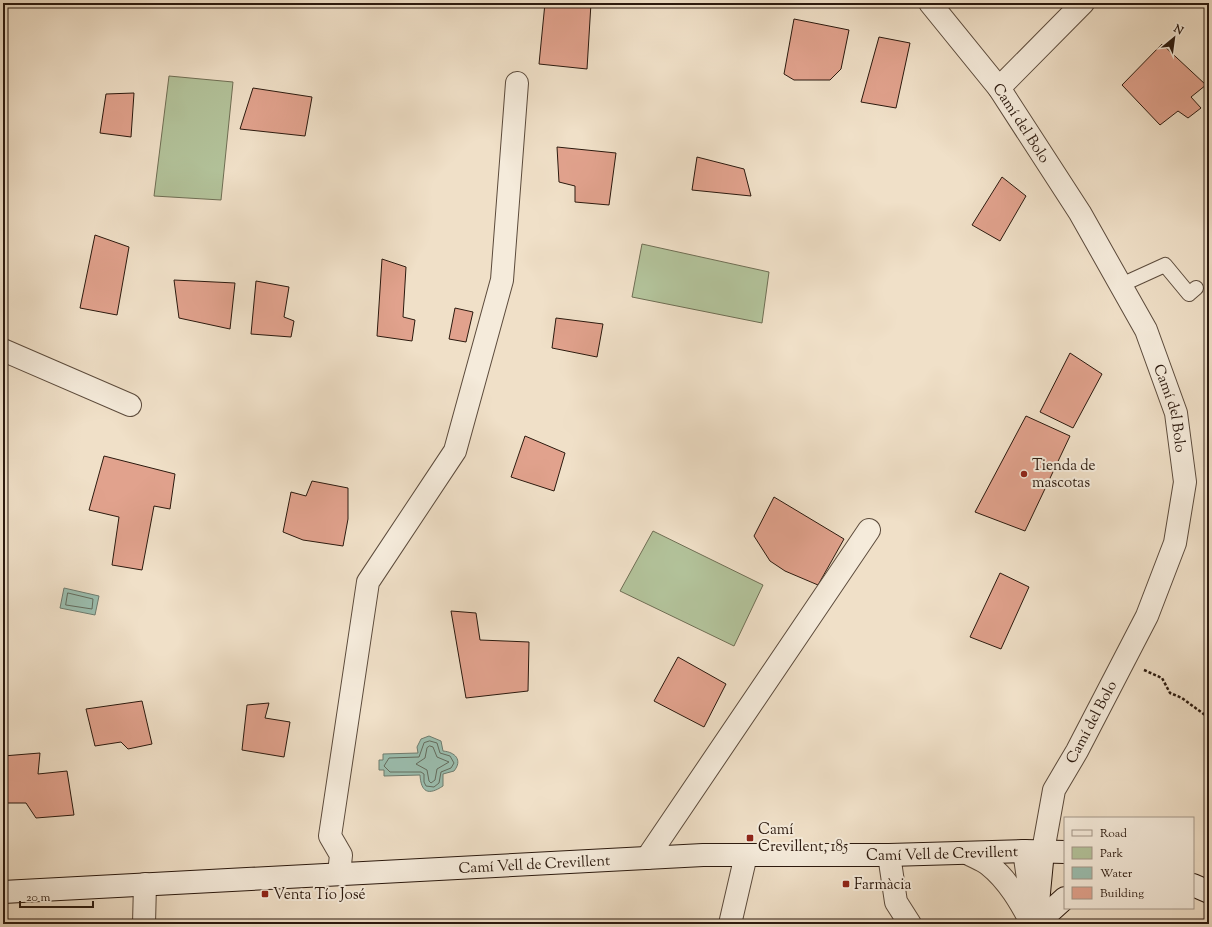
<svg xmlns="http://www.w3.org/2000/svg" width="1212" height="927" font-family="'Sorts Mill Goudy',serif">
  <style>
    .green { fill: #b3c39b; stroke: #6f6e54 }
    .water { fill: #9bbeaf; stroke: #6e7c6f }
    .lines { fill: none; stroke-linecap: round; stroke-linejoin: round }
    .shore { stroke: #636c5e; stroke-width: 1 }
    .building { fill: #e1a28d; stroke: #2b190e }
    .lane-casing { stroke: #5c4b3c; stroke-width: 16 }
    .street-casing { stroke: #5c4b3c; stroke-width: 24 }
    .secondary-casing { stroke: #2b190e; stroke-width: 24 }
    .path { stroke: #2b190e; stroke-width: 2.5; stroke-dasharray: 3 2; stroke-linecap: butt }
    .lane { stroke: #f5ebdb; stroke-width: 14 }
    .street { stroke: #f5ebdb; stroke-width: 22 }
    .secondary { stroke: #f5ebdb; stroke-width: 22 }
    .poi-dot { fill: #8f2418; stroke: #f5ebdb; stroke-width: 1.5 }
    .labels { text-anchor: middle; stroke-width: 4; stroke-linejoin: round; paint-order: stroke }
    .street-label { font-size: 15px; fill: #2b190e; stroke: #f5ebdb }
    .poi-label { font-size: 15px; fill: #2b190e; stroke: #f5ebdb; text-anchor: start }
  </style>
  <rect width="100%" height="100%" fill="#f0e0c8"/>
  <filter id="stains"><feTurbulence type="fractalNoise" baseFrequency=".005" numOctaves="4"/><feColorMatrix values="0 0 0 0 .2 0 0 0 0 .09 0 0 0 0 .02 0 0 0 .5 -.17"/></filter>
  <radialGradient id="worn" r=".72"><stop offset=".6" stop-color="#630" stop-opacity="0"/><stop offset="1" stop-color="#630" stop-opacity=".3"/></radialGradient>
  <path class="green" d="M169,76L233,82L221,200L154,196Z
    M642,244L769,272L762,323L632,297Z
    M653,531L763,585L734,646L620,591Z"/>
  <path class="water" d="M64,588L99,596L95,615L60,608Z
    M429,736L441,741L443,751C455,752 463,760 454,771L443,774V786C428,796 421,792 420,775L384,776V770H379V760H383V754L418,753L417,747L421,739Z"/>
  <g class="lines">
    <path class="shore" d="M68,593L93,599L92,609L66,605Z
      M430,741L437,743L440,753L450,756L454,763L451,768L441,772L439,783L434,787L426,786L424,782V774L421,772H390L384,766L389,758L419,757L424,743Z
      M430,746L433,747L437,757L449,762L437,769L435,780L431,783L429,781L427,770L416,764L425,758L427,748Z"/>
  </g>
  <path class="building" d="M545,3H591L587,69L539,64Z
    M794,19L849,30L841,69L830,80H794L784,74Z
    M879,37L910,43L896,108L861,102Z
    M1162,44L1206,85L1191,97L1201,108L1188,118L1178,111L1160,125L1122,85Z
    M253,88L312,97L305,136L240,129Z
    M134,93L131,137L100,133L106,94Z
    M557,147L616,153L609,205L575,202V186L559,182Z
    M697,157L744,169L751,196L692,190Z
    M1002,177L1026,196L1000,241L972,225Z
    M95,235L129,247L117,315L80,308Z
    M382,259L406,267L403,317L415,320L412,341L377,336Z
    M174,280L235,283L230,329L179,318Z
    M256,281L289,287L284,317L294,321L291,337L251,334Z
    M455,308L473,312L466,342L449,339Z
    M556,318L603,324L597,357L552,348Z
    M1070,353L1102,374L1073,428L1040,412Z
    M1026,416L1070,436L1025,531L975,512Z
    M525,436L565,453L554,491L511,477Z
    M104,456L175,474L170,509L154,506L142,570L112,565L119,517L89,510Z
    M312,481L348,488V519L343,546L303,540L283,532L291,492L306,496Z
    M774,497L844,539L818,585L785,571L770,561L754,536Z
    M1000,573L1029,587L1001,649L970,637Z
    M451,611L476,613L480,640L529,642L528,691L466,698Z
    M678,657L726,684L704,727L654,701Z
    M142,701L152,744L128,749L121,742L95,746L86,709Z
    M269,703L265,718L290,722L284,757L242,750L247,705Z
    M40,753L38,774L67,771L74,815L36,818L26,803H3V756Z
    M245,922H296V924H245Z"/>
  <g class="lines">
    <g class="lane-casing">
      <path id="lane" d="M1121,285L1165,265L1189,294L1196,288"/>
    </g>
    <g class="street-casing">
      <g id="street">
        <path id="s1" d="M930,3L999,88L1080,213L1146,330L1176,413L1185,482L1175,543L1147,616L1077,751L1054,790L1043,851"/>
        <path d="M999,88L1083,3"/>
        <path d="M3,350L130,405"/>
        <path d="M1024,851L1033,913"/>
        <path d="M967,853C974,857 983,860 989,865C1008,880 1021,903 1032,924"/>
        <path d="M889,855L896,902L910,924"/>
        <path d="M647,858L869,530"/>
        <path d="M339,874L341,855L330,836L368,582L455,451L502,280L517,83"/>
        <path d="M144,924L145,884"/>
        <path d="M730,924L746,855"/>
      </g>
    </g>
    <g class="secondary-casing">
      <g id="secondary">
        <path d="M1193,885L1209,892"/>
        <path id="s2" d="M3,892L703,855H889L1024,851L1065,852"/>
        <path d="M1036,924L1043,851"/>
        <path d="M1040,924L1044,917L1065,898"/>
      </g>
    </g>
    <path class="path" d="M1144,670L1162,678L1170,693L1182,698L1209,718"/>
    <use href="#lane" class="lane"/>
    <use href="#street" class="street"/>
    <use href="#secondary" class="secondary"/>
  </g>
  <g class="poi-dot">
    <circle cx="1024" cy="474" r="4"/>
    <rect x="746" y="834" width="8" height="8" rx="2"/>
    <rect x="842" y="880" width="8" height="8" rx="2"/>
    <rect x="261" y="890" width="8" height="8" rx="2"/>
  </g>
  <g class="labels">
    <g class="street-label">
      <text dy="5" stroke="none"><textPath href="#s1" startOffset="151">Camí del Bolo</textPath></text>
      <text dy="5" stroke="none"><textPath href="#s1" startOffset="475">Camí del Bolo</textPath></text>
      <text transform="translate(1091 722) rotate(-62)" y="5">Camí del Bolo</text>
      <text dy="5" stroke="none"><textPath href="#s2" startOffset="940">Camí Vell de Crevillent</textPath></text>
      <text dy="5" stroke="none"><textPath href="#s2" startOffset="532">Camí Vell de Crevillent</textPath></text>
    </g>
    <g class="poi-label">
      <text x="1032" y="470">Tienda de<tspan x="1032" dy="17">mascotas</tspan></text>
      <text x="758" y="834">Camí<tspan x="758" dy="17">Crevillent, 185</tspan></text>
      <text x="854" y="889">Farmàcia</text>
      <text x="273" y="899">Venta Tío José</text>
    </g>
  </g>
  <rect width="1212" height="927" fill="none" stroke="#f0e0c8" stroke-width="16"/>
  <rect x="4" y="4" width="1204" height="919" fill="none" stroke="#2b190e" stroke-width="2"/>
  <rect x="8" y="8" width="1196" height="911" fill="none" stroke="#2b190e"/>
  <rect x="1064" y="817" width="130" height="92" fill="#f5ebdb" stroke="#a49789"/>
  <rect x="1072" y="830" width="20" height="6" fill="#f5ebdb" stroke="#a49789"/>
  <text x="1100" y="837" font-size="12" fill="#2b190e">Road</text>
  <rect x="1072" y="847" width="20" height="12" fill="#b3c39b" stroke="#a49789"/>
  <text x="1100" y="857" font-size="12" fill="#2b190e">Park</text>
  <rect x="1072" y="867" width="20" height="12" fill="#9bbeaf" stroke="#a49789"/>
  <text x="1100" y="877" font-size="12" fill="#2b190e">Water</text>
  <rect x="1072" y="887" width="20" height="12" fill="#e1a28d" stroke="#a49789"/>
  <text x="1100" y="897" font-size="12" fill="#2b190e">Building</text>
  <g transform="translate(1174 38) rotate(29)" stroke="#f5ebdb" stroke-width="3" paint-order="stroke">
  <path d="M0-3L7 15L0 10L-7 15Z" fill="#2b190e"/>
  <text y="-6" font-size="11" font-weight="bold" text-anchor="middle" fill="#2b190e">N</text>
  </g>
  <path d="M20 901v6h73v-6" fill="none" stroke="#2b190e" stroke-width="2"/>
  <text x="26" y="901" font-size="12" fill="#2b190e" stroke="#f5ebdb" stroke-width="3" paint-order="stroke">20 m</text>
  <rect width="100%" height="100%" filter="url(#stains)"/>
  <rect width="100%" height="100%" fill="url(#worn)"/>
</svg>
